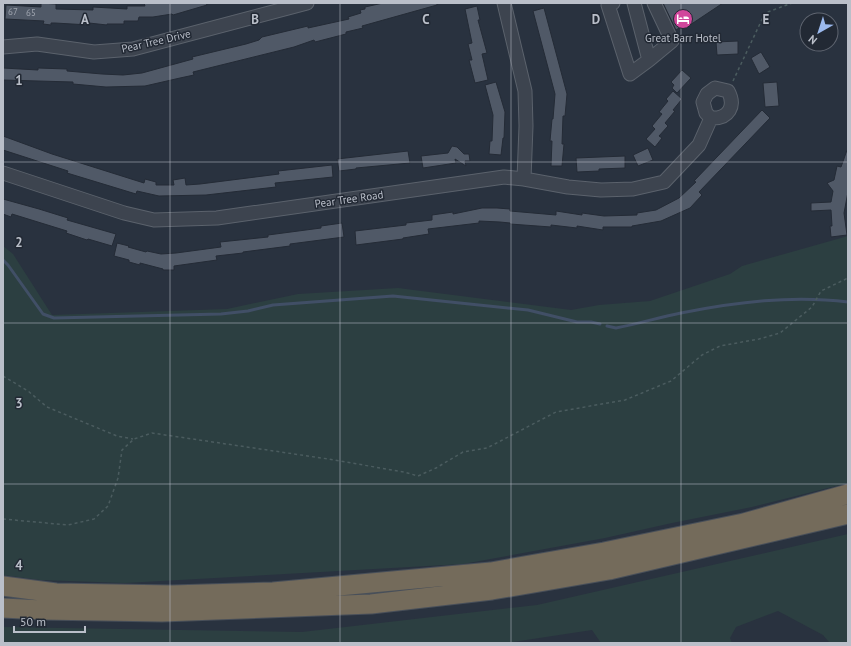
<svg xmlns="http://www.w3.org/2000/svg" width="851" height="646" font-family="'PT Sans',sans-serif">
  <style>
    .green { fill: #2c3f41 }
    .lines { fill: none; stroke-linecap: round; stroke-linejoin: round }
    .stream { stroke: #414f66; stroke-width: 3 }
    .building { fill: #505967; stroke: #242b36 }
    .minor-casing { stroke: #5b626c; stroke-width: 15 }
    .highway-casing { stroke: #484f59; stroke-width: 21 }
    .path { stroke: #4b5c5f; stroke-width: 1.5; stroke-dasharray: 3 3; stroke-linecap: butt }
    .minor { stroke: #3d444f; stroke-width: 13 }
    .highway { stroke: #746b5b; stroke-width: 19 }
    .grid { fill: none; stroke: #babfc9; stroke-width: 1; stroke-opacity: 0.55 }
    .labels { text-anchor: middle; stroke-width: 3; stroke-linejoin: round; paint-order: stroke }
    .number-label { font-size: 9px; fill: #a0a6b0 }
    .poi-label { font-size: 11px; fill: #babfc9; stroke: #222934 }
    .street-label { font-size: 11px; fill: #babfc9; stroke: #222934 }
    .grid-label { font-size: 13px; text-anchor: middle; font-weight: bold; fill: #babfc9; stroke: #222934; stroke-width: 3; stroke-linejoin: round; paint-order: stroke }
  </style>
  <rect width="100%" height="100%" fill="#29323f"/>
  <path class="green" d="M848,236V483L752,507L672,523L605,538L463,564L125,583L40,580L3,575V246L13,254L52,315L227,309L298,294L398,288L571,310L599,305L650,301L730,274L742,266Z
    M848,534V643H830L823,635L778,611L736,627L730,638L732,643H601L592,630L507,643H3V627L302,632L537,605Z"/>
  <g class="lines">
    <path class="stream" d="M3,260L8,265L43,314L54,318L221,314L248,311L273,305L393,296L528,310L577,322H591L600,324
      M607,326L616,328C638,324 660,317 681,313C736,302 792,295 848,302"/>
  </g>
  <path class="building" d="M41,3L56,4V9L93,10V7L127,9V6H145L144,3H206L207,5L173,15L172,14L153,17H139L138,21H124V24H107V25L89,23V25L55,23H51V25L43,24L44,21L5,19L6,5L41,7Z
    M383,3H437V5L362,26L363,28L346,32V34L315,42L314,40L294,47L193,72L194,75L180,78L145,86L106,87L73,84V82L3,80V68L38,70V68L67,69V71L102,74L123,75L142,73L193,59L192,57L246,44L259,40L262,37L308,26V28L349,19L348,17L361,13L360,10L365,9V7Z
    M663,3H723L684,29L682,26L676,30Z
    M477,6L480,20H478L487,53L482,54L488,80L475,83L469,60H472L468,44L472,43L465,9Z
    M544,8L567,94L565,116H563L562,144H564L562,166H551L552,141H550L552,119H553L555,94L533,11Z
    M738,41V54L717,55L716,42Z
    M761,52L770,67L759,74L751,58Z
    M682,70L691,78L677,93L672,88L674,85L671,82Z
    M496,82L505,112L504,138H503L501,155L489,154L490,141H492L493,115L485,85Z
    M777,82L779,106L765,107L763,83Z
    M673,91L682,99L673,110L675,111L665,123L668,126L659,136L662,138L655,147L646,139L655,129L652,126L662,114L659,112L668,101L666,99Z
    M762,110L770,118L699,192L702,195L690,208L661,221L632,226V227H603V230L577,226V228L551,225V227L510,224V223L500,222L479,221V223L428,229L429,234L403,238V239L356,245L355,231L406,225V223L432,220V215L453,212V214L482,208H497L510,209V211L556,215V211L582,215V213L604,216L637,215V213L656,210L679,198L696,182L694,181Z
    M3,136L52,154L144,183L145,179L156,182V185H174L173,180L185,178L186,185L200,184L279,174L278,171L332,165L333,177L275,183L276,187L206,195L159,196L137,191L136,194L67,173L68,171L3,150Z
    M452,146L457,147L464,154H469L470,161H465L466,166L455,159L456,163L423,168L421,156L448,153Z
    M648,148L653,160L638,166L633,155Z
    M847,150H848V192L844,213L847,235L831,237L830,226H832L831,210L811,211V203L831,202L833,191L827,183L834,180L837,166L841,167Z
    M408,151L410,163L356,168V169L339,171L337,159Z
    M625,156V168L599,169V171L577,172L576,158Z
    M3,199L39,209L68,218L67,220L116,234L112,246L88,239L87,240L66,233L67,231L12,214L11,217L3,214Z
    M342,223L344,237L290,244V246L243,252V253L216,256L217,260L174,266V270H163V269L140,263V265L129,262V260L114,256L117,243L129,246L128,247L146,252L147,251L161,254L176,253L221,247L220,242L268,237V235L321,228V226Z"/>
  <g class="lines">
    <g class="minor-casing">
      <path id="minor" d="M613,3L608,5L630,74L649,60L634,3
        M3,47L37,44L94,52L133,49L307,3
        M649,60L672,41L654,3
        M715,88L728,91C736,106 729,119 711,118L706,113L703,102L707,94Z
        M3,173L124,213L154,220L217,218L504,177L524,179L526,126L525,91L504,3
        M524,179L568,187L601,190L633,189L664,182L699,145L711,118"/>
    </g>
    <g class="highway-casing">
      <path id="highway" d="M3,586L56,593L172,595L273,592L491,572L604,552L744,523L848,494
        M3,608L42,610L162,612L371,604L492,590L609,570L848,514"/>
    </g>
    <path class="path" d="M733,81L765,13L792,3
      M3,376L28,391L47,407L117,436L133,439
      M3,519L68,525L94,519L108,506L118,478L122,450L134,439L152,433L328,459L404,472L418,476L436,468L463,452L487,448L556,412L625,400L671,381L702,355L720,346L759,339L780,333L812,307L821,291L848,278"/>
    <use href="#minor" class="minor"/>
    <use href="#highway" class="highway"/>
  </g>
  <path class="grid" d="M170,3V643M340,3V643M511,3V643M681,3V643M3,162H848M3,323H848M3,484H848"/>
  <defs>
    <g id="hotel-disc" transform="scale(1)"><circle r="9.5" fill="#d1479c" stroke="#222934"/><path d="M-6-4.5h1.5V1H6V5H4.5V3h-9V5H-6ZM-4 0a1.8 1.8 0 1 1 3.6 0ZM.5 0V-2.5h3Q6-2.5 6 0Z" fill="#fff"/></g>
  </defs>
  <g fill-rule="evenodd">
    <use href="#hotel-disc" x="683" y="19"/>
  </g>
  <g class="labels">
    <g class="number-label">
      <text x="13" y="15">67</text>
      <text x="31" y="16">65</text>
    </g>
    <g class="poi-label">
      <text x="683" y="42">Great Barr Hotel</text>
    </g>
    <g class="street-label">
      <text transform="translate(156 41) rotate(-13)" y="4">Pear Tree Drive</text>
      <text transform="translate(349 199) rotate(-8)" y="4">Pear Tree Road</text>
    </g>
  </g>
  <g class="grid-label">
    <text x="85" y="24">A</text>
    <text x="255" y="24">B</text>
    <text x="426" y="24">C</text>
    <text x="596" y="24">D</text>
    <text x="766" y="24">E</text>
    <text x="19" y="85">1</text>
    <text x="19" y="247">2</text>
    <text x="19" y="408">3</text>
    <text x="19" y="570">4</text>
  </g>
  <rect width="851" height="646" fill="none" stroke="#babfc9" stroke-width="8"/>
  <g transform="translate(819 32) rotate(219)"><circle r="19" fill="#222934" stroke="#5f6570"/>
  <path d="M0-3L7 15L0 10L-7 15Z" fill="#9bb9ed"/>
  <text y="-6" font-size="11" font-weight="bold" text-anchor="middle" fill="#babfc9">N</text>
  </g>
  <path d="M14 626v6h71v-6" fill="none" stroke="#babfc9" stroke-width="2"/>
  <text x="20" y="626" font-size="12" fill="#babfc9" stroke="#222934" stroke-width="3" paint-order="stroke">50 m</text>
</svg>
